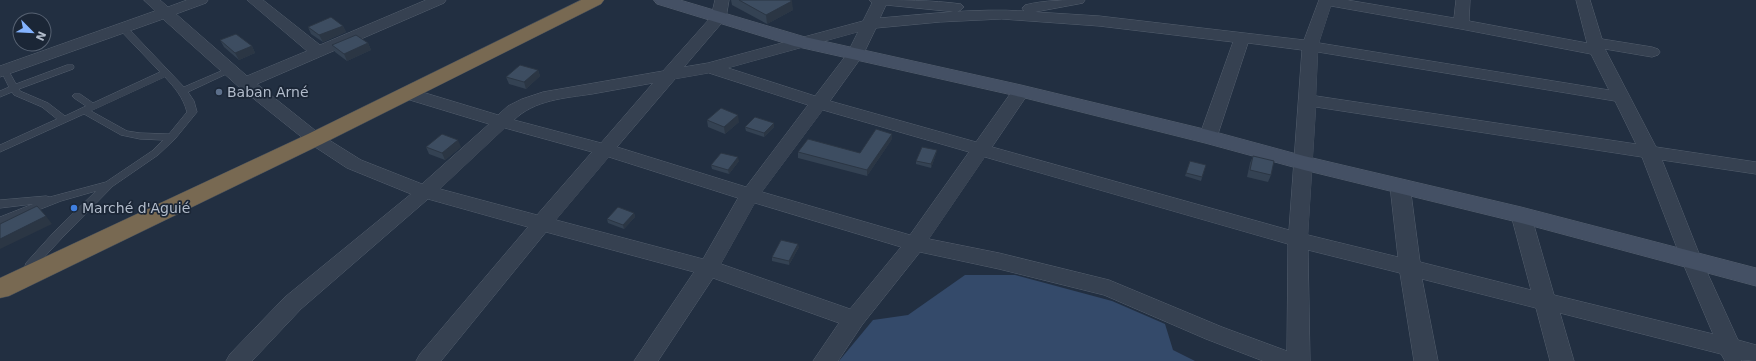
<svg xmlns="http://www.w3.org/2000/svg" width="1756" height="361" font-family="'DejaVu Sans',sans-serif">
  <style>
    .water { fill: #344a6a }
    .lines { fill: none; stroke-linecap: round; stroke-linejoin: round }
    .lane-casing { stroke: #545f6e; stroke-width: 1 }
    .street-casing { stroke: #545f6e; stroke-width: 1 }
    .secondary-casing { stroke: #545f6e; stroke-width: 1 }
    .highway-casing { stroke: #414c5b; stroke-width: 1 }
    .lane { fill: #364151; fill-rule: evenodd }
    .street { fill: #364151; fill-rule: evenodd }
    .secondary { fill: #445064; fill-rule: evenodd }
    .highway { fill: #786952; fill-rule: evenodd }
    .wall { fill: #344253 }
    .shaded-wall { fill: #2b3644 }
    .building { fill: #3d4d61; stroke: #2b3644 }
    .service-dot { fill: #5c6f8a; stroke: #1b2636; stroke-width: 1.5 }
    .shop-dot { fill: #3f7fe0; stroke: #1b2636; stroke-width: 1.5 }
    .labels { text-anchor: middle; stroke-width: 3.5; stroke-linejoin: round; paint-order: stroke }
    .poi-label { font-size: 14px; fill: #b2bccb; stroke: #1b2636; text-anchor: start }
  </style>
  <rect width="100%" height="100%" fill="#222f41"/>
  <path class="water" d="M965,275H1015L1112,301L1165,324L1173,350L1195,361H839L873,320L908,315Z"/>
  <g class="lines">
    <g class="lane-casing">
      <path id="lane" d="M120,26H126L184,87L228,68L231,67L235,70L188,92L194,101L197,112L175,139L158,155L113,186L62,238L36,266L41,272L39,275H31L25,266L26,263L54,232L96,191L61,201L0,225V217L33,204L0,208V200L46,196L50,197L106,182L152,151L163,140L140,139L121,135L84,114L0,152V145L57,119L42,107L14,95L12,92L0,97V91L9,87L0,69L4,67L7,68L16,84L67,65H73L74,67L73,69L19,89L20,91L48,103L65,116L86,106L74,98L72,96L74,94H80L93,103L160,72L120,30ZM165,77C175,88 183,97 187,112L169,134L140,133L127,131L91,111Z"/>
    </g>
    <g class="street-casing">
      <path id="street" d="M144,0H160L168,7L187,0H208L206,3L176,14L247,76L307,51L247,0H263L320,45L426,0H446L444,3L257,84L321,135L361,160L422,184L489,124L400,97L397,93L400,89L406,88L412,89L498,115L508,106L522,99L543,92L663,71L711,17L715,0H729L726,18L684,67L708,63L863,21L872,3L869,0C899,0 932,0 961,4L964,7L961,10L956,12L886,5L880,18C928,14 976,8 1024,11L1022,8L1025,5C1045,0 1065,0 1085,0L1083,3L1078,4L1035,12L1099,16L1304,40L1319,0H1347L1454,18L1456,0H1470L1469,21L1587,43L1576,0H1590L1602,39L1652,47L1658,49L1660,52L1658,55L1652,57L1605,49L1656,147L1756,162V174L1662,160L1702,261L1738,340L1756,345V361L1742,360L1741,361H1725L1721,354L1560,313L1574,361H1550L1536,308L1422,279L1438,361H1414L1400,273L1308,250L1310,361H1263L1206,339L1104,295L999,269L920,252L862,325L838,361H813L839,323L713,278L658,361H634L694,272L546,232L441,361H416L420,354L528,227L428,199L301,309L252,361H226L230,354L285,297L411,194L347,168L309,143L239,87L163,19L0,77V66L155,11ZM1331,6L1461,29L1591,54L1609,90L1319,43ZM1002,19L1099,26L1233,42L1199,137L1202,141L1208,143L1214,141L1217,137L1248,43L1302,50L1289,230L992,147L1030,91L1027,87L1021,86L1015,87L976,142L830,101L863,55L876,28L940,22ZM858,32L847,54L815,96L728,68ZM1318,52L1615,101L1636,144L1316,96ZM709,73L808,105L746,187L617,147L675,79ZM653,83L601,143L514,120C534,100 565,98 592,94C612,90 633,87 653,83ZM1316,107L1642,157L1682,261L1713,334L1554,295L1531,215L1528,210L1521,208L1514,210L1511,215L1531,290L1420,262L1410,186L1407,181L1400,180L1393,181L1390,186L1398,257L1308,235ZM823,110L969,152L910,235L762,192ZM505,128L592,152L537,215L440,189ZM609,157L738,198L703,259L556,220ZM985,157L1288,244L1287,351L1222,327L1109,280L999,253L929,239ZM755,203L901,247L850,309L721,264Z"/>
    </g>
    <g class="secondary-casing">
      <path id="secondary" d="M654,0H680L805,37L1021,85L1208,130L1304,156L1521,207L1756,268V286L1521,223L1304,170L1205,143L1021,97L794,46L657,4Z"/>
    </g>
    <g class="highway-casing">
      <path id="highway" d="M581,0H604L601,4L322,144L9,296L0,298V278L308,134Z"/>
    </g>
    <use href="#lane" class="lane"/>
    <use href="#street" class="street"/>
    <use href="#secondary" class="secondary"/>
    <use href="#highway" class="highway"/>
  </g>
  <path class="wall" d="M731,0H790L793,10L767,24L732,5Z
    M343,26L346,32L323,42L311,34L308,27Z
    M220,40L252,46L255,53L239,60L224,47Z
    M368,43L371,50L347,61L335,52L332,45Z
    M538,70L540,76L526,89L509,84L506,77Z
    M707,120L739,122L725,134L708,127Z
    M745,127H774L764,137L746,131Z
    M892,139L867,176L798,158V152L860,153Z
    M426,147H461L445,160L429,154Z
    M937,150L936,154L931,168L916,164V161Z
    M1253,156L1271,175L1268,182L1247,177L1250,163Z
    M739,161L729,174L712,169L711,165Z
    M1190,161L1206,165L1201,181L1185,176Z
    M634,213L635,217L624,229L608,223L607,219Z
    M799,247L789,265L772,261V257Z"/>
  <path class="shaded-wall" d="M792,1L793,10L767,24L766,15Z
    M343,26L346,32L323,42L319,35Z
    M368,43L371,50L347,61L344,54Z
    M252,46L255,53L239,60L235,53Z
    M538,70L540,76L526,89L524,82Z
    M738,115L739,122L725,134L724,127Z
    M774,123V127L764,137V133Z
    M892,134V139L867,176V170Z
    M458,140L461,147L445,160L442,153Z
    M937,150L936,154L931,168V164Z
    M738,157L739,161L729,174L728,170Z
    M634,213L635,217L624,229L623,225Z
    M46,216L52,224L0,249V239Z
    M798,244L799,247L789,265V261Z"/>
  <path class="building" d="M739,0H790L792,1L766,15Z
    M331,17L343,26L319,35L308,27Z
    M236,34L252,46L235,53L220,40Z
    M356,35L368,43L344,54L332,45Z
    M520,65L538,70L524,82L506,77Z
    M721,108L738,115L724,127L707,120Z
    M755,117L774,123L764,133L745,127Z
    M876,129L892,134L867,170L798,152L808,139L860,153Z
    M442,134L458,140L442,153L426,147Z
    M922,147L937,150L931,164L916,161Z
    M721,153L738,157L728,170L711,165Z
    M1253,156L1274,161L1271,175L1250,170Z
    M1190,161L1206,165L1202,177L1186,173Z
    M37,206L46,216L0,239V224Z
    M618,207L634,213L623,225L607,219Z
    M781,240L798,244L789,261L772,257Z"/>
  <circle class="service-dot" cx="219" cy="92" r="4"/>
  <circle class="shop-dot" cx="74" cy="208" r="4"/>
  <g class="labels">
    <g class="poi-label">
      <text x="227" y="97">Baban Arné</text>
      <text x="82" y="213">Marché d'Aguié</text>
    </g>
  </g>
  <g transform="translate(32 32) rotate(114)"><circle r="19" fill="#1b2636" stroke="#576272"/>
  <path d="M0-3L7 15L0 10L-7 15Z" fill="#84b3ff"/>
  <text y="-6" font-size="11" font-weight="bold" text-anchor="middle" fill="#b2bccb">N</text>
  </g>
</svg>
